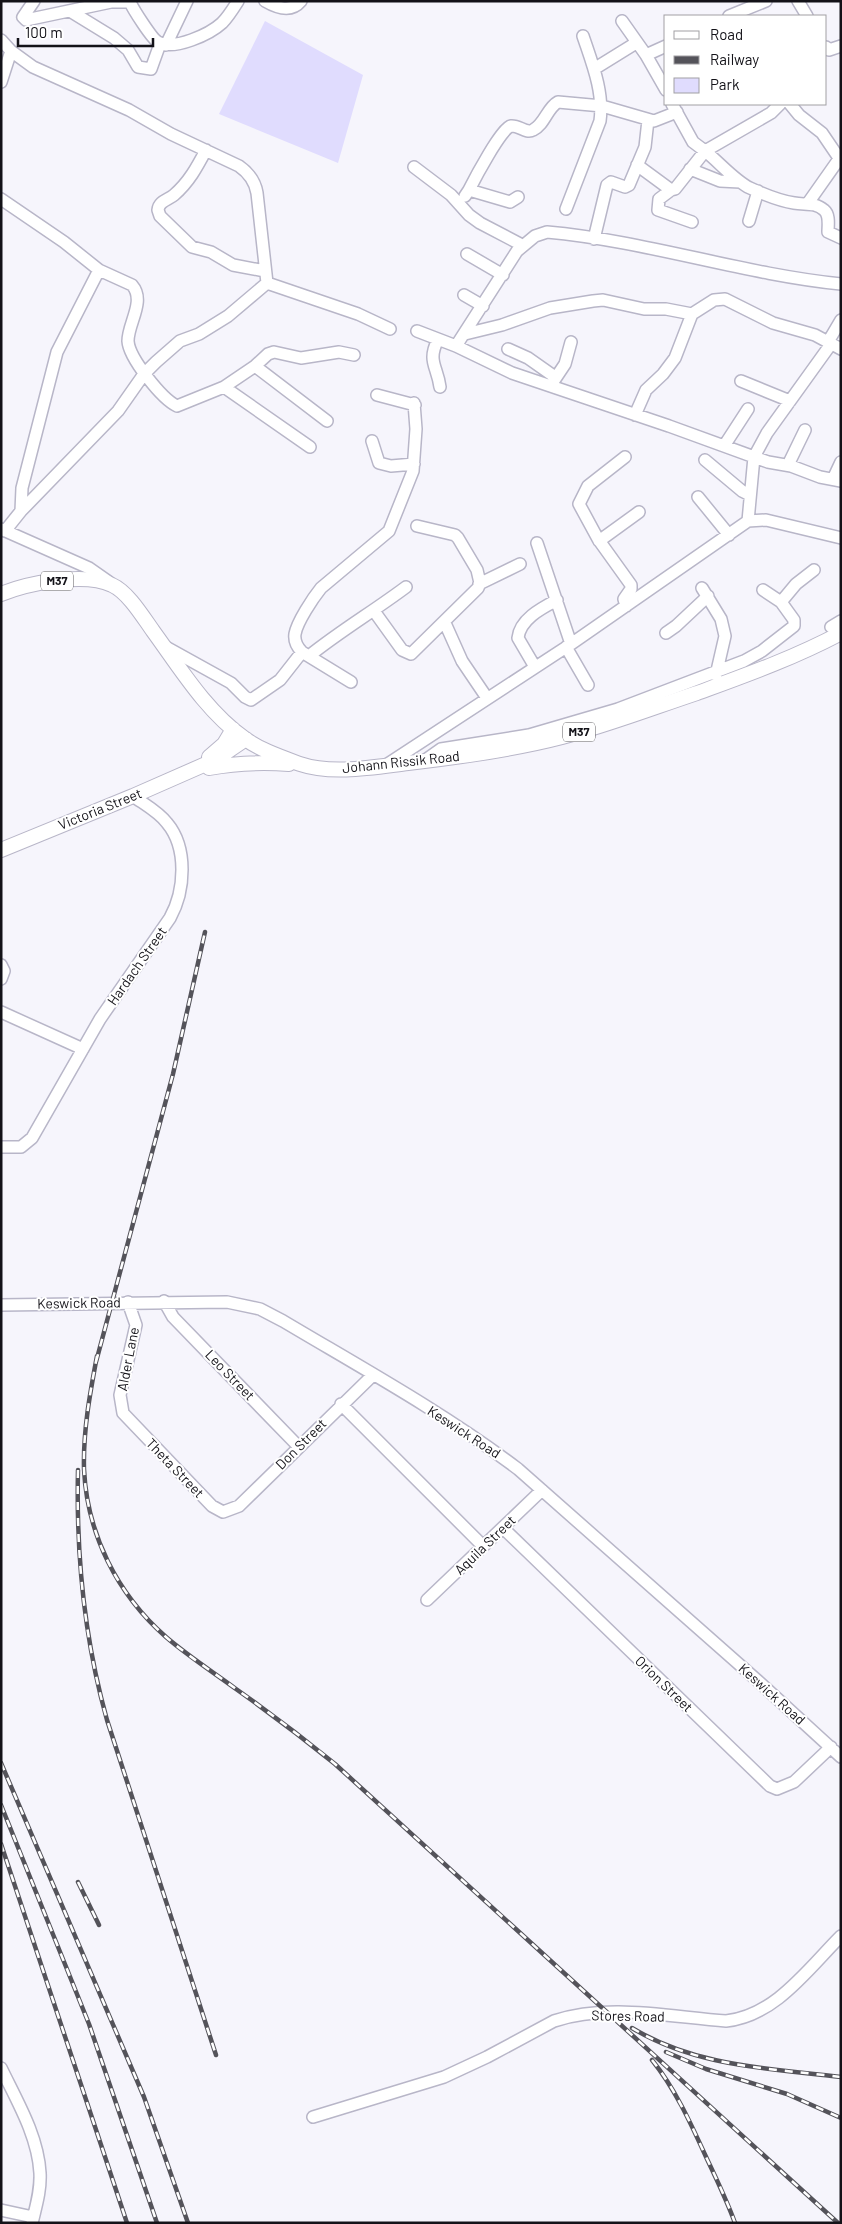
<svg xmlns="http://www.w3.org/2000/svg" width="842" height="2224" font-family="Barlow,sans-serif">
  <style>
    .green { fill: #e0dcfe }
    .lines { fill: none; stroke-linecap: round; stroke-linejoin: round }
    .minor-casing { stroke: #b8b6c8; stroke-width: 14 }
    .major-casing { stroke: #b8b6c8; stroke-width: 16 }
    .minor { stroke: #fff; stroke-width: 11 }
    .major { stroke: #fff; stroke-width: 14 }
    .rail-casing { stroke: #54535a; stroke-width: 4.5 }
    .rail { stroke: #fff; stroke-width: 2.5; stroke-dasharray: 8; stroke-linecap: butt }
    .labels { text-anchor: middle; stroke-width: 4; stroke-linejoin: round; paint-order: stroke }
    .shield { fill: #fff; stroke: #5a595d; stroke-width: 1 }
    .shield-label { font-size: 12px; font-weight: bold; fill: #131218 }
    .street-label { font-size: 14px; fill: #131218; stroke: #fff }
  </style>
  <rect width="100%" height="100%" fill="#f6f5fc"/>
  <path class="green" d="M265,21L363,75L338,163L219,114Z"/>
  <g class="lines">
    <g class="minor-casing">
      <path id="minor" d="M34,1L23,17L26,20L111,2H130C133,9 152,39 158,42C174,51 210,34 222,23C228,17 233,9 238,1
        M265,1C277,8 291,13 301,1
        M798,1L807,16
        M70,11L114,38L128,50L138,67L151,69L160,44
        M729,16L766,1
        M622,21L646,55L666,90
        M1,40L11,51L33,67L129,110L171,134L239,166C249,173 255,181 257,193L267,283L228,316L199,334L180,341L156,362L144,374L118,411L21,511
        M166,45L187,1
        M826,47L829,50L841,46
        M646,55L666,46
        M594,69L636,43
        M1,82L11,51
        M672,104L693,142L705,151L771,113L780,104
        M790,104L799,115L822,133L841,161
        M206,150C197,167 189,182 174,195C168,200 159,201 158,210L160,216L192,247L211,252L233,265L265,271
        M637,165L671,190L675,189L705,151C719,162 735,181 750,188C763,194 781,201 794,203C805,205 815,202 824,210C830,215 828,225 828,232L841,238
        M414,167L451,195L469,215L480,223L522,245
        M690,169L720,181L740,182
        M469,190C474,180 502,127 511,126C519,125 526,134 533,130C545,124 547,108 558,102L602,106L654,121L677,112
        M671,190L659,199L658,210L692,222
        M465,196L469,190L510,202L518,197
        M1,199L64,242L99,270L57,352L22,488L21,511L5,531
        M808,203L839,159
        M566,209L600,121C604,92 592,63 583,36
        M749,221L758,191
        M594,239L607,185L611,182L625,187L629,185L645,147L648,120
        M467,254L503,275
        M99,270L132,285C146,301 128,323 128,341C129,358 162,399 177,406L224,387L255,366L268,354L274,352L301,358L339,352L354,355
        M267,283L358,314L390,329
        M464,295L483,306
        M417,331L456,346L512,373L669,426L768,462L791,466L820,477L841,481
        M465,334L502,325L550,308L593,301L603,300L644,309H666L692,314
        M438,339C427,362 437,365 440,387
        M828,342L841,320
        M456,346L517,251L535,236L547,232C647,241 742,274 841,284
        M508,349L528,358L555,377
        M255,366L327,421
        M741,381L790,401
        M553,382L565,364L571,342
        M224,387L310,447
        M377,395L415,405
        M635,415L646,390L663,374L675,358L692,314L714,300L725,299L773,323L815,335L841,349
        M372,441L379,463L391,466L414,464
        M724,446L748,409
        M625,457L588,486L579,504L598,539L631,585V589L624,599L626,606
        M705,460L742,491L750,495
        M788,465L805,430
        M833,479L841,462
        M698,497L729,535
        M748,521L766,520L841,538
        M1,529L89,568L109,582
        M599,541L639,512
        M537,543L571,644
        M479,584L520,564
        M702,588L721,619L725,636L716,675
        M781,602L796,584L814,570
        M374,611L402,650L411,654L478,588L480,583L477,570L458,538L455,535L417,526
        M445,623L462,661L487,698
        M831,627L841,621
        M666,633L676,626L708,596
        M166,647L231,683L245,697L251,700L280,680L302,652
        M566,647L588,685
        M309,656C340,631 374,611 406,587
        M535,667L518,638C520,619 542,608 557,600
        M351,682L302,652C297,647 294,641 295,634C297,622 313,598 321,588L389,531L413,471L416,429L414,403
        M424,761L441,749L529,735L618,709L744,661L762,651L794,626V620L781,602L763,590
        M386,765L571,644L748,521L754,457L767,433L831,344
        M1,965L4,971L1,979
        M1,1012L83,1049
        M1,1147H21L32,1138L100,1019L170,918C185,891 188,848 167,823C159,812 144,804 133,796
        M164,1301L173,1317L299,1447
        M128,1302L136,1325L120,1395L123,1413L212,1506L223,1512L239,1506L373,1375
        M1,1305L227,1302L260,1309L283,1321C362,1368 444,1413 518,1469L758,1681L841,1757
        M341,1404L483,1546
        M503,1528L770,1786L777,1789L794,1782L831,1747
        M427,1600L542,1490
        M1,2068C17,2101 38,2136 40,2173C41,2190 36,2206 32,2223
        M313,2117L444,2077L487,2057L554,2021C608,2003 670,2017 726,2021C775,2016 808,1969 841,1936
        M1,2210L33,2217"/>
    </g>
    <g class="major-casing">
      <path id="major" d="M1,594C28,583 85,572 112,585C128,592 143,617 153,631C180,668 206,711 244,738C260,750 281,757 300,764C332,775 375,767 408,763C460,757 512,750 562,737C608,725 652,708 697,693C746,675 794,658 841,633
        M209,757L224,744L233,729
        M209,768C236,763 262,762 289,764
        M1,850L133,796L215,760L246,739"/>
    </g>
    <use href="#minor" class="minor"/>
    <use href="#major" class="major"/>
    <g class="rail-casing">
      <path id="rail" d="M97,1356C90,1393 83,1431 84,1469C87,1534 117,1594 166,1637C188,1656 213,1672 236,1689C270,1713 303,1738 335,1764L838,2223
        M96,1362L173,1074L205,932
        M78,1470C76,1555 84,1638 107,1720L216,2055
        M1,1763L144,2097L188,2223
        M1,1805L89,2024L157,2223
        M1,1844L127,2223
        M78,1882L99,1925
        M632,2028C697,2067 768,2068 841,2077
        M666,2052L706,2069L787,2094L841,2118
        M652,2060C676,2090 691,2124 707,2159C717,2180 727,2201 735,2223"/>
    </g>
    <use href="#rail" class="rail"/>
  </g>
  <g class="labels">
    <g class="shield">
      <rect x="41" y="571.5" width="32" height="19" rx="4"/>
      <rect x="563" y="722.5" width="32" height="19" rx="4"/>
    </g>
    <g class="shield-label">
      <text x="57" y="585">M37</text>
      <text x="579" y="736">M37</text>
    </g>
    <g class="street-label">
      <text transform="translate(401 762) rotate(-6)" y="5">Johann Rissik Road</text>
      <text transform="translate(100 809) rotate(-22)" y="5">Victoria Street</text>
      <text transform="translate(137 966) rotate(-55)" y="5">Hardach Street</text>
      <text transform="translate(79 1303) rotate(-1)" y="5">Keswick Road</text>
      <text transform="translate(128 1359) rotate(-79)" y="5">Alder Lane</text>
      <text transform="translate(230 1375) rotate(46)" y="5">Leo Street</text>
      <text transform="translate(464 1432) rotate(33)" y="5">Keswick Road</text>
      <text transform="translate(301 1444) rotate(-45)" y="5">Don Street</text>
      <text transform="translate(175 1468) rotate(46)" y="5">Theta Street</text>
      <text transform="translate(485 1545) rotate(-44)" y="5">Aquila Street</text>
      <text transform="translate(664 1684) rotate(44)" y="5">Orion Street</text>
      <text transform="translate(772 1694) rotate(42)" y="5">Keswick Road</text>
      <text transform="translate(628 2016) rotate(1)" y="5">Stores Road</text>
    </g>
  </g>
  <rect width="842" height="2224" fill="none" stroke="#131218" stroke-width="5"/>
  <rect x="664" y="15" width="162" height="90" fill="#ffffff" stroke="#a1a0a3"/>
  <rect x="674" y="31" width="25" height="8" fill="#ffffff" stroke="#a1a0a3"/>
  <text x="710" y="40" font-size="15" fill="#131218">Road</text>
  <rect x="674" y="56" width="25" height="8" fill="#54535a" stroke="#a1a0a3"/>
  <text x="710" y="65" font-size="15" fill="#131218">Railway</text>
  <rect x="674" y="78" width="25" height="15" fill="#e0dcfe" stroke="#a1a0a3"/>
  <text x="710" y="90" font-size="15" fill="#131218">Park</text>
  <path d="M18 38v8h135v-8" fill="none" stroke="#131218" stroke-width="2.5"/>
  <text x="25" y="38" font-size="15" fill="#131218" stroke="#ffffff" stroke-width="4" paint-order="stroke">100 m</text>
</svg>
